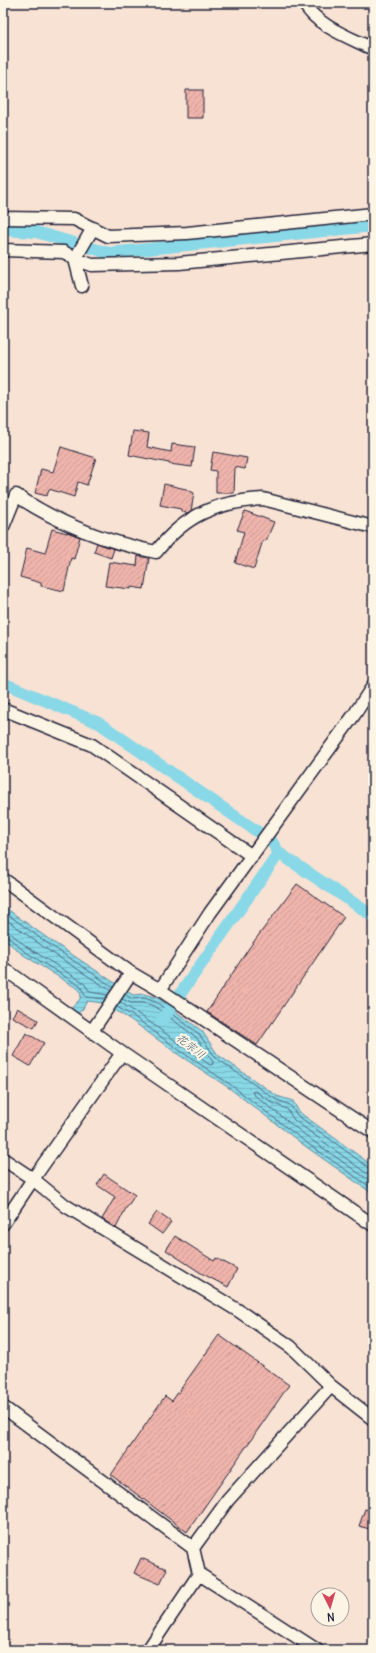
<svg xmlns="http://www.w3.org/2000/svg" width="376" height="1653" font-family="Delius,'Klee One',sans-serif">
  <style>
    .water { fill: url(#water-rules); stroke: #608fa2 }
    .lines { fill: none; stroke-linecap: round; stroke-linejoin: round }
    .shore { stroke: #4b6b80; stroke-width: 1 }
    .canal { stroke: #89d8e7; stroke-width: 12 }
    .building { fill: url(#building-hatch); stroke: #22223b }
    .minor-casing { stroke: #22223b; stroke-width: 15 }
    .minor { stroke: #fcf5e5; stroke-width: 12 }
    .labels { text-anchor: middle; stroke-width: 4; stroke-linejoin: round; paint-order: stroke }
    .water-label { font-size: 11px; font-style: italic; fill: #41596f; stroke: #fcf5e5 }
  </style>
  <defs>
    <pattern id="water-rules" width="6" height="5" patternUnits="userSpaceOnUse"><rect width="6" height="5" fill="#89d8e7"/><path d="M0 2.5h6" fill="none" stroke="#76b9c7"/></pattern>
    <pattern id="building-hatch" width="6" height="6" patternUnits="userSpaceOnUse"><rect width="6" height="6" fill="#efb4ab"/><path d="M-1 1l2-2M0 6l6-6M5 7l2-2" fill="none" stroke="#cd9a94"/></pattern>
  </defs>
  <rect width="100%" height="100%" fill="#f8e2d4"/>
  <filter id="ink" filterUnits="userSpaceOnUse"><feTurbulence type="fractalNoise" baseFrequency=".025" numOctaves="2"/><feDisplacementMap in="SourceGraphic" scale="8" xChannelSelector="R" yChannelSelector="G"/><feConvolveMatrix kernelMatrix="1 2 1 2 8 2 1 2 1" color-interpolation-filters="sRGB"/></filter>
  <g filter="url(#ink)">
    <path class="water" d="M3,906L50,940L133,995L144,994L158,998L202,1031L218,1055L277,1096L293,1101L299,1112L373,1166V1194L305,1146L229,1088L176,1053L131,1020L103,1003L87,1001L82,1010L77,1014L70,1010L80,999L81,995L78,989L22,954L3,938Z"/>
    <g class="lines">
      <path class="shore" d="M3,911L47,943L113,987
        M3,917L45,948L111,991
        M3,931L9,932L27,947L83,982L90,992L108,995
        M3,936H7L24,951L80,986L86,997L105,999
        M125,994L132,999L144,998L156,1002L199,1034L216,1058L275,1099L290,1105L297,1115L369,1168L373,1169
        M120,1002C151,1021 179,1045 210,1065L213,1064V1062L196,1037L154,1006L143,1003H131L122,999
        M117,1007L133,1016L179,1050L231,1085L307,1143L373,1189
        M373,1174L366,1173L294,1120L287,1109L273,1103L255,1091L252,1092L253,1094L310,1139L373,1183"/>
      <path class="canal" d="M3,230L36,232L109,253L373,226
        M3,683L99,723L258,832
        M272,842L279,853
        M162,1020L279,853L373,916"/>
    </g>
    <path class="building" d="M186,90H203V118H186Z
      M133,431L149,433L147,447L171,452L172,444L195,447L192,467L169,464V463L129,455Z
      M61,447L96,458L87,485L78,482L74,497L49,489L47,496L35,493L41,469L53,472Z
      M213,452L247,458L245,469L235,467L234,493H216V471L210,470Z
      M164,484L186,489L194,493L191,511L187,513L181,512V509L160,505Z
      M245,511L274,522L266,541L263,540L254,569L235,563L244,532L237,530Z
      M52,529L67,533V532L80,537L74,559L71,558L64,591L41,586V583L20,577L27,548L45,553Z
      M97,543L114,549L111,558L94,552Z
      M138,556L149,558L144,589L131,587V589L105,586L109,562L137,566Z
      M297,884L344,917L257,1045L207,1012L249,948Z
      M17,1008L38,1020L34,1028L12,1017Z
      M26,1033L44,1043L30,1066L13,1056Z
      M104,1174L135,1195L125,1210L116,1228L102,1219L115,1197L97,1185Z
      M157,1212L171,1222L162,1234L148,1224Z
      M175,1236L214,1261L216,1258L237,1269L228,1287L201,1273L166,1250Z
      M219,1335L289,1385L187,1532L111,1475L165,1396L172,1401Z
      M365,1509L373,1511V1530L359,1526Z
      M141,1558L167,1569L160,1584L134,1573Z"/>
    <g class="lines">
      <g class="minor-casing">
        <path id="minor" d="M304,3C316,26 351,38 373,49
          M3,218L74,219L108,236L187,233L373,214
          M3,250L64,252L75,259L92,265L179,263L373,244
          M82,286L75,259L93,228
          M3,527L16,495C57,523 107,542 156,552C186,514 217,502 263,499L373,527
          M3,709L92,745L252,856
          M3,879L131,973L160,990L373,1132
          M3,968L122,1053L373,1225
          M160,990L210,913L354,715L373,686
          M92,1031L131,973
          M3,1159L33,1179L66,1206L239,1311L291,1347L331,1386L373,1419
          M3,1224L33,1179L122,1053
          M3,1407L193,1548L199,1574L317,1650
          M193,1548L228,1500L331,1386
          M148,1650L199,1574"/>
      </g>
      <use href="#minor" class="minor"/>
    </g>
  </g>
  <g class="labels">
    <g class="water-label">
      <text transform="translate(191 1046) rotate(38)" y="4">花宗川</text>
    </g>
  </g>
  <rect width="376" height="1653" fill="none" stroke="#fcf5e5" stroke-width="16"/>
  <rect x="8" y="8" width="360" height="1637" fill="none" stroke="#22223b" stroke-width="1.5" filter="url(#ink)"/>
  <g transform="translate(330 1607) rotate(175)"><circle r="19" fill="#fcf5e5" stroke="#a5a1a1"/>
  <path d="M0-3L7 15L0 10L-7 15Z" fill="#d1495b"/>
  <text y="-6" font-size="11" font-weight="bold" text-anchor="middle" fill="#22223b">N</text>
  </g>
</svg>
